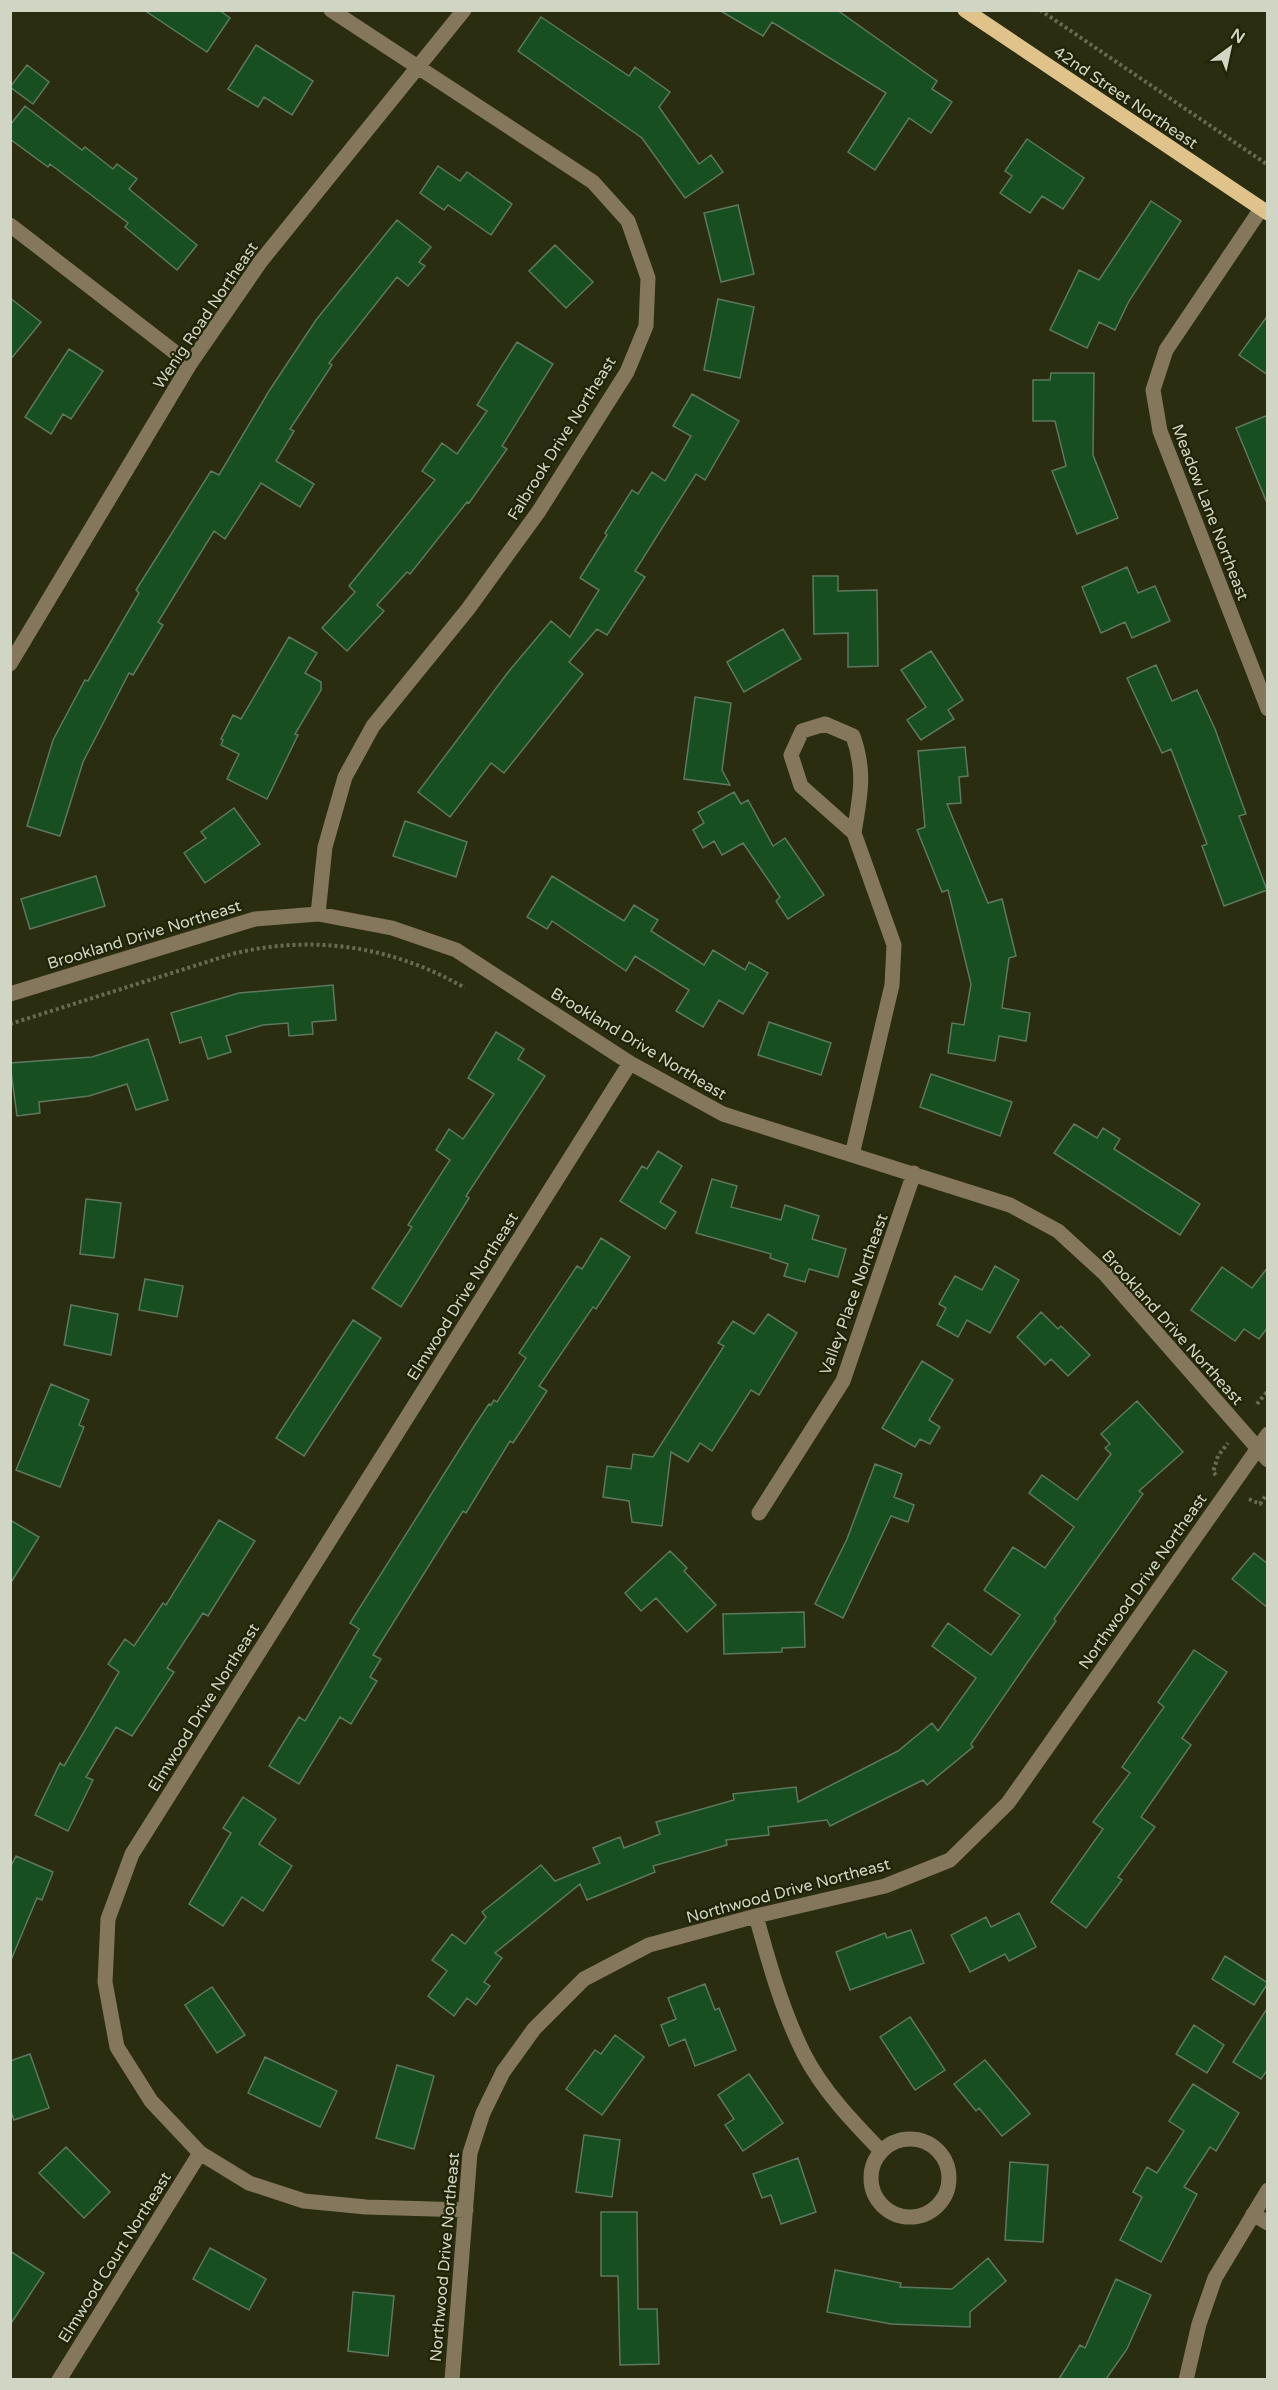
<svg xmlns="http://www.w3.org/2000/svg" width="1278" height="2390" font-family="'Varela Round',sans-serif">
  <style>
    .building { fill: #174f21; stroke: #5d785f; stroke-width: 1.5 }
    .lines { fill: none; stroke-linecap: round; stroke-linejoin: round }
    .path { stroke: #686b52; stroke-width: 4; stroke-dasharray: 3 3; stroke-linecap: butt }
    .minor { stroke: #84775c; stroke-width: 15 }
    .major { stroke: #e0c38b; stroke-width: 15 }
    .labels { text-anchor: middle; stroke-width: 4.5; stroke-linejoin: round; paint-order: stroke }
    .street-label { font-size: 16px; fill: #d1d5c3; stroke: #202305 }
  </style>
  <rect width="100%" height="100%" fill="#2a2d0f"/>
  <path class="building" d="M144,10H219L230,18L207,52Z
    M719,10H837L937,81L932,89L952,102L931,133L909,118L875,170L848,152L886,93L772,22L763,36Z
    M541,17L629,76L635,67L670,92L659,107L699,164L711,155L723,172L685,198L642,138L518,51Z
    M256,45L313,81L292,115L264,97L258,107L228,89Z
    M27,65L49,82L33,104L10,87Z
    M25,106L82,150L85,147L113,169L117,164L137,179L129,189L197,245L177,270L125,227L128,223L50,164L48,167L10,139V125Z
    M1027,139L1084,178L1063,209L1042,196L1030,213L1000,193L1012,176L1005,171Z
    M438,166L460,181L467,172L512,204L491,235L448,205L444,210L420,193Z
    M1151,201L1181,221L1129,301L1115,330L1099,322L1087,348L1050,330L1079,270L1099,280Z
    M738,205L754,274L721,282L704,213Z
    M397,220L431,247L419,262L425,266L408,286L397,277L329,363L332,365L290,429L294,431L276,461L314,484L300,507L261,483L225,539L214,531L158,622L163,625L133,675L129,673L83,762L60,836L27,826L53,740L85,680L88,681L139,593L136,590L211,471L219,475L269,391L316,320Z
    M555,245L593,282L566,308L529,271Z
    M10,298L41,322L10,360Z
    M718,299L754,307L740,378L704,370Z
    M1268,315V375L1239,355Z
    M517,342L553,364L502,446L507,449L469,503L467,502L410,574L407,572L377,605L384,611L347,651L322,628L355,592L349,586L435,480L422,471L442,443L457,454L487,411L477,405Z
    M69,349L103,371L71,419L63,414L51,434L25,417Z
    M1051,373H1094L1093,455L1118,518L1077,534L1052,471L1066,466L1055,421H1033V380H1050Z
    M692,394L739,421L705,480L696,474L635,571L645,577L607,635L597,629L569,662L583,674L504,773L491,763L450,817L418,792L509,671L551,621L570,637L599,590L580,578L607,535L605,533L632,490L638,494L652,472L665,481L691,436L673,426Z
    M1268,415V503H1267L1236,428Z
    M1127,567L1138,593L1155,586L1170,621L1132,638L1125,622L1101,633L1082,587Z
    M813,576H838V591L877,590L878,666L848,667V633L814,634Z
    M783,629L801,659L744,692L727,662Z
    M289,637L317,653L305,673L321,682V690L295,734L298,735L267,799L227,779L239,754L221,745L223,740L221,739L233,715L241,719Z
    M931,651L963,700L948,710L954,719L921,740L907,720L926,707L901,670Z
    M1156,665L1172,701L1197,690L1215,729L1246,814L1239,816L1267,890L1224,906L1202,846L1207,844L1171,749L1162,753L1127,678Z
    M695,697L731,703L722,770L730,785L684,779Z
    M965,747L968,776L959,777L961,803L947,804L988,903L1002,899L1016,956L1009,958L1002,1008L1030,1013L1026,1041L999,1036L995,1061L948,1053L952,1023L964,1025L971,984L948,890L942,892L917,830L925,827L918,751Z
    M734,792L741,804L748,800L773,846L785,838L824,895L788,919L776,901L780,897L743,843L722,855L714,841L703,848L693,830L704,823L698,812Z
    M234,808L260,844L205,883L184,853L206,838L201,832Z
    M405,821L467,842L456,877L393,856Z
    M96,876L105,906L30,929L21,899Z
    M552,876L624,921L634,905L658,920L651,931L704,965L713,950L745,970L749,962L768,973L743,1014L719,1000L703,1027L676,1011L689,990L635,956L626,971L552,921L547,929L527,917Z
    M333,985L336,1020L312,1022L313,1034L289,1036L288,1023L263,1025L226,1036L231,1052L208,1059L201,1037L180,1043L171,1013L239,993Z
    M769,1022L831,1043L821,1075L758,1055Z
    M496,1032L524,1049L518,1059L545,1076L466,1196L469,1198L401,1307L372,1288L412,1227L408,1225L450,1160L436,1150L449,1129L463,1139L494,1094L468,1078Z
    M148,1039L168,1100L136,1110L127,1084L89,1096L39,1102L40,1113L17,1116L10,1063L92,1057Z
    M931,1074L1012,1102L1000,1136L920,1107Z
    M1074,1124L1097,1138L1103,1128L1120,1139L1114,1149L1200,1204L1180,1235L1054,1153Z
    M658,1151L682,1166L660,1202L676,1212L665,1229L620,1201L642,1166L647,1169Z
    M712,1179L737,1186L731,1207L781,1220L785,1205L819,1216L812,1239L846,1249L838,1277L809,1269L805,1282L784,1276L788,1264L770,1258L771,1254L696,1233Z
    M86,1199L121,1203L114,1258L80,1254Z
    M601,1238L630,1257L596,1309L593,1307L539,1386L547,1391L513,1443L510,1441L466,1513L463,1511L373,1655L381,1659L370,1677L377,1681L351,1724L340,1717L299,1784L269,1766L299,1717L305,1721L359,1629L350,1623L473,1428L489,1404L491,1405L494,1400L497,1402L526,1358L519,1353L577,1266L582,1269Z
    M995,1266L1019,1280L990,1333L967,1320L958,1337L937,1325L946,1308L939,1304L955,1276L982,1290Z
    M1222,1267L1252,1288L1268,1267V1327L1259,1339L1244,1329L1235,1341L1191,1310Z
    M145,1279L183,1286L177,1317L139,1310Z
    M71,1305L118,1314L111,1355L64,1345Z
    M1041,1312L1058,1329L1061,1326L1090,1355L1068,1376L1051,1359L1045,1365L1017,1337Z
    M768,1314L797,1333L759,1395L751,1390L712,1451L700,1443L688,1462L671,1452L662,1526L632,1522L629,1501L603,1497L607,1466L631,1469L633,1454L653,1457L724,1346L718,1343L733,1321L754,1334Z
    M353,1320L381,1338L304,1456L276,1438Z
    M922,1361L953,1380L929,1420L940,1427L930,1444L920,1439L915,1447L882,1428Z
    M51,1384L89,1400L79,1425L84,1427L60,1487L16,1470Z
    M1137,1401L1183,1452L1139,1491L1143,1494L1054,1619L1056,1621L971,1744L973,1747L927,1785L923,1780L830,1826L827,1820L768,1827L769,1835L726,1840L727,1845L653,1866L655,1872L587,1900L580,1884L495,1953L502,1958L484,1982L490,1986L476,2005L467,1998L454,2016L428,1996L447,1971L432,1960L452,1934L465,1944L486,1917L482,1912L541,1865L555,1881L600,1863L593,1848L620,1837L624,1848L660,1834L656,1822L734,1800L733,1794L796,1787L798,1802L898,1751L932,1723L938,1731L976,1678L932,1646L948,1623L991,1655L1020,1615L984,1590L1013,1547L1045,1568L1074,1527L1029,1493L1042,1475L1077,1500L1111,1454L1105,1448L1110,1444L1101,1434Z
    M875,1464L902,1474L894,1497L914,1505L908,1522L891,1516L843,1618L815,1604L847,1539Z
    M10,1520L39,1537L10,1584Z
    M219,1520L255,1541L208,1616L203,1613L167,1668L174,1672L132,1736L116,1727L86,1777L93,1780L68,1831L35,1815L60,1763L64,1766L119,1672L108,1664L125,1639L134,1646L163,1603L166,1605Z
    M670,1551L687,1568L684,1571L716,1605L687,1632L656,1598L641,1611L625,1593Z
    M1254,1553L1268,1564V1608L1232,1579Z
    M804,1612L805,1647L782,1648V1652L724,1654L723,1614Z
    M1194,1650L1227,1672L1182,1738L1191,1745L1141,1817L1155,1827L1118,1877L1122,1880L1086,1928L1051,1902L1103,1829L1093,1822L1130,1773L1122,1767L1164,1707L1158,1702Z
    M243,1797L276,1819L259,1844L292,1866L263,1911L242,1897L223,1926L189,1904L231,1833L223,1828Z
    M16,1856L53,1872L42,1900L37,1898L11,1960L10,1868Z
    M1019,1913L1036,1947L1009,1961L1005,1954L970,1972L951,1935L986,1917L991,1927Z
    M911,1930L924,1963L850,1990L836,1952L885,1933L887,1938Z
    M1225,1956L1268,1983L1254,2005L1212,1979Z
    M705,1984L715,2010L719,2008L736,2050L695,2066L685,2039L669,2046L661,2025L676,2019L668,1998Z
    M212,1987L245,2035L217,2053L185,2005Z
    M1268,2007V2069L1261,2079L1233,2062Z
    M910,2017L945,2070L915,2090L880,2037Z
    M1194,2025L1224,2045L1207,2073L1176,2054Z
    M615,2035L644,2057L602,2115L566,2089L595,2050L601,2054Z
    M30,2054L49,2108L14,2120L10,2109V2061Z
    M265,2057L337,2091L320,2127L248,2093Z
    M985,2060L1030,2114L1002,2136L979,2108L976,2111L954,2084Z
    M397,2065L434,2076L414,2149L376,2138Z
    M749,2074L783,2123L743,2151L725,2125L734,2119L718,2095Z
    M1193,2084L1239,2113L1216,2151L1210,2147L1184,2187L1197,2194L1161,2262L1120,2240L1142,2197L1133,2192L1147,2167L1157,2173L1184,2131L1169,2121Z
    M584,2135L620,2140L612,2197L576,2192Z
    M66,2147L110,2192L84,2218L39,2173Z
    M798,2158L816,2212L781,2224L771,2195L762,2198L753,2174Z
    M1010,2162L1048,2165L1043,2242L1005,2240Z
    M601,2212H637L638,2309H657L659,2364L620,2365L618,2276H601Z
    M210,2248L266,2279L249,2310L193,2279Z
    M10,2251L44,2273L10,2325Z
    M988,2258L1006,2281L970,2312V2327L891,2324L827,2312L835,2270L901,2283L900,2287L952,2289Z
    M1116,2279L1151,2295L1127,2349L1106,2379H1059L1080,2345L1085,2348Z
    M353,2292L394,2296L388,2356L348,2351Z"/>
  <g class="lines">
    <path class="path" d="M1040,10L1268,165
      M10,1024L232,954C312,934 393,946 465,988
      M1257,1404L1266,1393L1268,1394
      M1216,1475L1213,1472L1218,1456L1228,1443
      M1249,1499L1260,1504L1266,1495"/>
    <path class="minor" d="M1261,209L1166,350L1153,390L1160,431L1268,709
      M10,225L190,364
      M10,664L190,364L261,261L464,10
      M318,914L325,847L345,777L373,726L468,609L539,511L627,372L646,326L648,278L628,221L593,182L331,10
      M10,994L255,919L318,914L392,928L456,950L630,1063L723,1114L1010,1205L1058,1231L1105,1274L1268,1460
      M852,1155L892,985L894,945L854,833L801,786L791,755L802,731L825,724L853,736C866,773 860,796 854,833
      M759,1513L843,1381L914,1173
      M756,1916C769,1963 782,2010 804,2054C823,2091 853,2122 881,2151
      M871 2178a39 39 0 1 1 78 0a39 39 0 1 1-78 0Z
      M466,2210L366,2207L304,2201L249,2183L200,2153L151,2101L117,2047L105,1982L108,1919L132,1854L630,1063
      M1253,2214L1268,2223
      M59,2380L200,2153
      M452,2380L470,2153L483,2113L503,2072L534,2029L584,1979L649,1945L756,1916L885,1886L950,1860L1008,1803L1268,1434
      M1186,2380L1199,2324L1215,2278L1268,2190"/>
    <path class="major" d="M965,10L1268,213"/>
  </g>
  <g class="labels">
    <g class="street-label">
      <text transform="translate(1126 97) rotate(34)" y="6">42nd Street Northeast</text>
      <text transform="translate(205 315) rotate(-56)" y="6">Wenig Road Northeast</text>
      <text transform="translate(561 438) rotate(-58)" y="6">Falbrook Drive Northeast</text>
      <text transform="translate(1211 512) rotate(69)" y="6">Meadow Lane Northeast</text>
      <text transform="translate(144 934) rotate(-17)" y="6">Brookland Drive Northeast</text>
      <text transform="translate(639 1043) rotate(31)" y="6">Brookland Drive Northeast</text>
      <text transform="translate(853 1294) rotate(-70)" y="6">Valley Place Northeast</text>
      <text transform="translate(462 1296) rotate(-58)" y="6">Elmwood Drive Northeast</text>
      <text transform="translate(1173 1327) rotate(48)" y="6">Brookland Drive Northeast</text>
      <text transform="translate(1142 1581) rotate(-55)" y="6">Northwood Drive Northeast</text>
      <text transform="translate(203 1707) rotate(-58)" y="6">Elmwood Drive Northeast</text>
      <text transform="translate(788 1890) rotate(-15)" y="6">Northwood Drive Northeast</text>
      <text transform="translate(114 2257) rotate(-58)" y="6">Elmwood Court Northeast</text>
      <text transform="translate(444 2257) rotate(-85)" y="6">Northwood Drive Northeast</text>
    </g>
  </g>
  <rect width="1278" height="2390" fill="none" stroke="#d1d5c3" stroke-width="24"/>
  <g transform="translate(1230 48) rotate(33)" stroke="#202305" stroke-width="4.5" paint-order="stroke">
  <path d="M0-4.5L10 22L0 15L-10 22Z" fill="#d1d5c3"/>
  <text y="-9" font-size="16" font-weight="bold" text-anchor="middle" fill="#d1d5c3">N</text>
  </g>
</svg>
